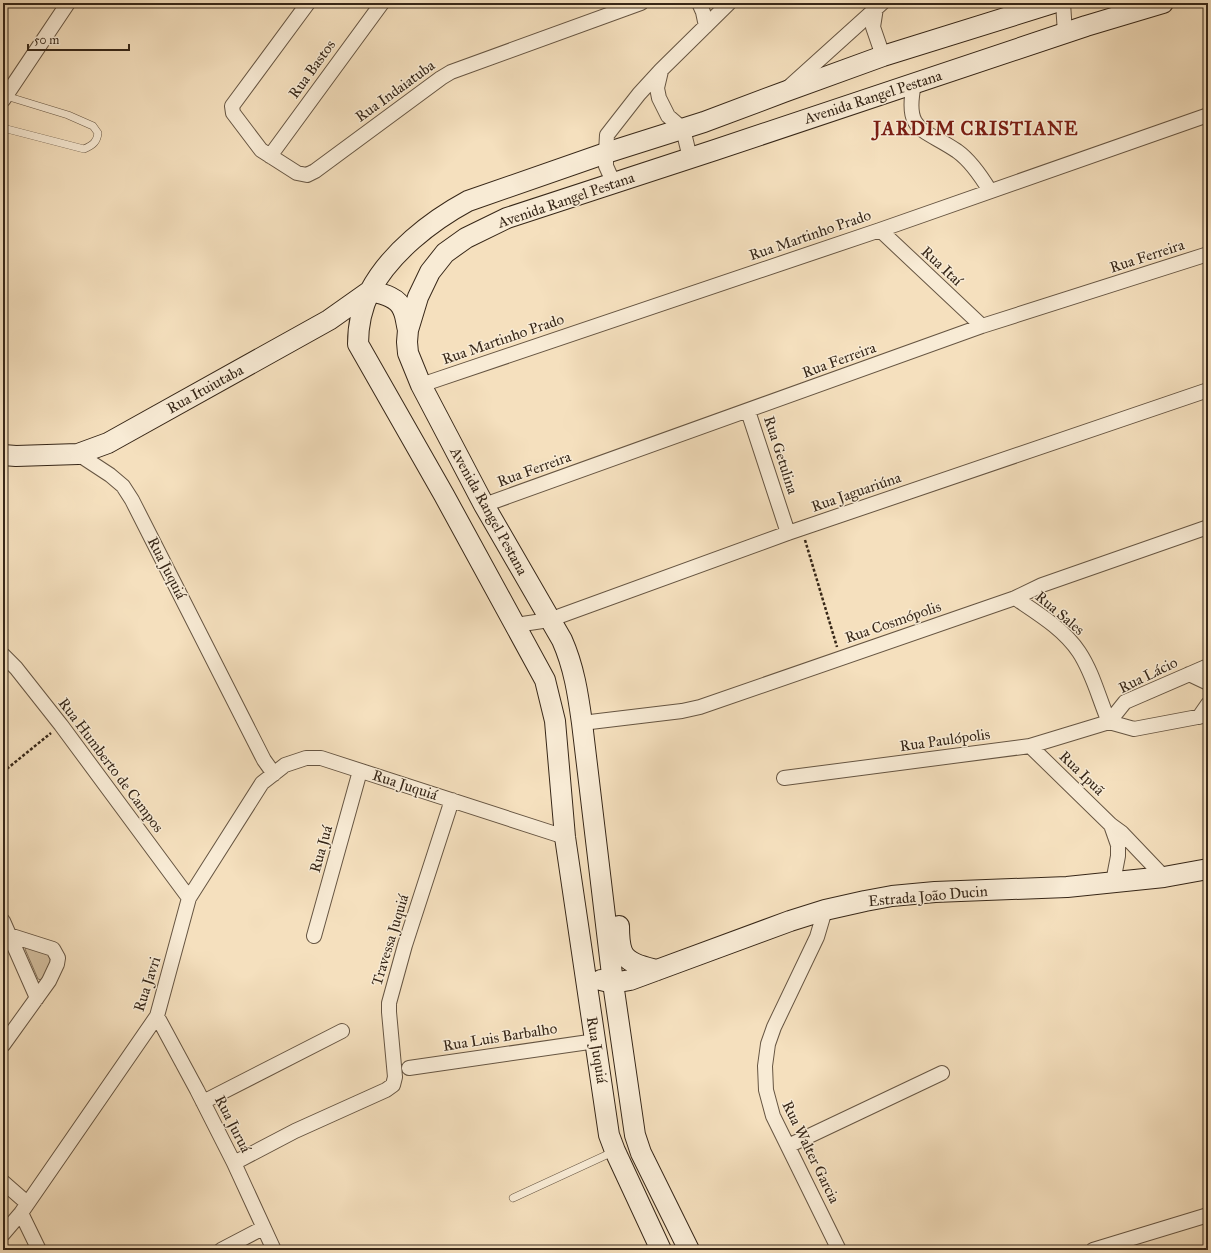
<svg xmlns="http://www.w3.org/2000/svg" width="1211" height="1253" font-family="'IM FELL Great Primer',serif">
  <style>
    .green { fill: #d5c1a2; stroke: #86745d }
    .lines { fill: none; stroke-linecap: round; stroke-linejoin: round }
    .lane-casing { stroke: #665542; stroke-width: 8 }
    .street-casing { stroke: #665542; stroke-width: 16 }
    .secondary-casing { stroke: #372718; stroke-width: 22 }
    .path { stroke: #372718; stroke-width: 2.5; stroke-dasharray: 3 2; stroke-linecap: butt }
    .lane { stroke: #f8ebd5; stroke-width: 7 }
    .street { stroke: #f8ebd5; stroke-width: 14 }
    .secondary { stroke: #f8ebd5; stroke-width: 20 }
    .labels { text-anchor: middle; stroke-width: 3; stroke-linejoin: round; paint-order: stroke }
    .street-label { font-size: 15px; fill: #372718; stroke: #f8ebd5 }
    .district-label { font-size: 19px; font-weight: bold; letter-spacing: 1px; fill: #7a1f14; stroke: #f8ebd5 }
  </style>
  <rect width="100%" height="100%" fill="#f5e0be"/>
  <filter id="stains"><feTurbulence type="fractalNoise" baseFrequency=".005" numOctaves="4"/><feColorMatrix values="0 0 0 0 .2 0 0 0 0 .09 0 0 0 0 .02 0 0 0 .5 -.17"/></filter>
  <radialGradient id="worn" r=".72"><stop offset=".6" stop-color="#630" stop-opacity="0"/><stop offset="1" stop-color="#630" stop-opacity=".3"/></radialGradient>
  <path class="green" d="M26,947L49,955C53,962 46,973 41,980L38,979L25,949Z"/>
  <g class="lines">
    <g class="lane-casing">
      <path id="lane" d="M3,128L84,149C93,145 97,142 98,133L93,126L68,115L6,96
        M513,1198L615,1151"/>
    </g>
    <g class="street-casing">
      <path id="street" d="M308,3L232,106L233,113L261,150L297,173L307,175L315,171L441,78L451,72L641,3
        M699,3L703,12L706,26
        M1063,3L1065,33
        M876,8L873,27L883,56
        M661,71L657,88L659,98L668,116L683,129L690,158
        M914,84C904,132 923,128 957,151C971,161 981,176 990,191
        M789,87L882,3
        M3,100L68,3
        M270,156L382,3
        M615,183L610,175L606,166V153L607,135L639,94L661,70L729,3
        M880,230L982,326
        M421,385L880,230L1208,115
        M748,411L788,533
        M78,454L110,475L123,486L132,500L264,760L274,774
        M484,505L982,326L1208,254
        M1015,598C1037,613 1064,629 1079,652C1093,673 1099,699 1109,722
        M516,625L549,620L788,533L1208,390
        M3,655L16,668L61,725L189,898
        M1189,674L1208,683
        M1199,717L1208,704
        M1109,722L1125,702L1208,666
        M1109,722L1134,729L1208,715
        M582,723L682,711L700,707L1015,598L1042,585L1208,527
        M1030,746L1111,825L1122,833L1164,877
        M784,778L1030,746L1109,722
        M1111,825L1118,845V856L1113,882
        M825,910L817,937L774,1027L768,1044L765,1066L766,1090L773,1116L839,1250
        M3,921L37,998
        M314,936L360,771
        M157,1016L197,1090L234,1163L274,1250
        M3,1045L49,981L57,964L58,958L53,949L9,935
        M409,1068L596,1041
        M203,1102L342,1031
        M788,1146L942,1073
        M234,1163L295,1131L386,1090L393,1085L395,1077L389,1012V1003L405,945L452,800
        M3,1182L27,1203
        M21,1213L39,1250
        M3,1234L21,1213L157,1016L189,898L262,783L285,765L306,758H321L565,837
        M221,1250L263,1228
        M1093,1250L1208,1215"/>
    </g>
    <g class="secondary-casing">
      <path id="secondary" d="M370,291C383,294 398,297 403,310C406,316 406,323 408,330
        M3,455L16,456L78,454L108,443L329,320L370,291
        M619,926C619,933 619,943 622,951C627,964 645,967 657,970
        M601,980L613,983L630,980L790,921L825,910L865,901L892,896L935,892L1067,887L1164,877L1208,869
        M661,1250L615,1151L609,1135L565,837L555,721L545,680L444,495L358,344C358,326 362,307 370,291C390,253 431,221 468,201L606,153L704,122L784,92L883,56L1053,3
        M689,1250L641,1153L635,1135L613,983L582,723C578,694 574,667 562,640L484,505L421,385L408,353L407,342L408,330L418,297L430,272L445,253L466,238L507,218L715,150L1086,26L1163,3"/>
    </g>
    <path class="path" d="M805,540L837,647
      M3,772L51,733"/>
    <use href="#lane" class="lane"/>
    <use href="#street" class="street"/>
    <use href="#secondary" class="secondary"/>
  </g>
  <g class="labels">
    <g class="street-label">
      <text transform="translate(312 69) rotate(-54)" y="5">Rua Bastos</text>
      <text transform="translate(395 91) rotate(-36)" y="5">Rua Indaiatuba</text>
      <text transform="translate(873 97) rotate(-18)" y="5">Avenida Rangel Pestana</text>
      <text transform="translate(566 200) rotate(-19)" y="5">Avenida Rangel Pestana</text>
      <text transform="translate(810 235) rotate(-19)" y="5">Rua Martinho Prado</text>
      <text transform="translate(1147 256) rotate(-18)" y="5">Rua Ferreira</text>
      <text transform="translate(942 266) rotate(43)" y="5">Rua Itaí</text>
      <text transform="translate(503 339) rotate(-19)" y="5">Rua Martinho Prado</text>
      <text transform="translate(839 360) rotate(-20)" y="5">Rua Ferreira</text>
      <text transform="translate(205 389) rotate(-29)" y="5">Rua Ituiutaba</text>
      <text transform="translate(781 455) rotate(72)" y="5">Rua Getulina</text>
      <text transform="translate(534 469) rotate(-20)" y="5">Rua Ferreira</text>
      <text transform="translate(856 492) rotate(-19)" y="5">Rua Jaguariúna</text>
      <text transform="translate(489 511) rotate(61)" y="5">Avenida Rangel Pestana</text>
      <text transform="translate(167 568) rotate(63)" y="5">Rua Juquiá</text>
      <text transform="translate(1060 613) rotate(40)" y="5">Rua Sales</text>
      <text transform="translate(893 622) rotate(-19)" y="5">Rua Cosmópolis</text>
      <text transform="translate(1148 675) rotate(-26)" y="5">Rua Lácio</text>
      <text transform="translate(945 740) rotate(-8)" y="5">Rua Paulópolis</text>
      <text transform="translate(111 765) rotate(53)" y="5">Rua Humberto de Campos</text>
      <text transform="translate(1082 773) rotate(44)" y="5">Rua Ipuã</text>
      <text transform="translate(405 785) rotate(18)" y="5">Rua Juquiá</text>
      <text transform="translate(321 849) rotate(-74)" y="5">Rua Juá</text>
      <text transform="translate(928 896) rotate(-5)" y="5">Estrada João Ducin</text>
      <text transform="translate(390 940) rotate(-73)" y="5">Travessa Juquiá</text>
      <text transform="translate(147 984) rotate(-72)" y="5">Rua Javri</text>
      <text transform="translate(500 1037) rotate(-9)" y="5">Rua Luis Barbalho</text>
      <text transform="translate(597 1050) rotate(81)" y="5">Rua Juquiá</text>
      <text transform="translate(233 1124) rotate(63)" y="5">Rua Juruá</text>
      <text transform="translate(811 1152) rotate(64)" y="5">Rua Walter Garcia</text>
    </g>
    <g class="district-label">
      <text x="976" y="135">JARDIM CRISTIANE</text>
    </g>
  </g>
  <rect width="1211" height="1253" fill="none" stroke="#f5e0be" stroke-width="16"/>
  <rect x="4" y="4" width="1203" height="1245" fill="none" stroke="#372718" stroke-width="2"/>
  <rect x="8" y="8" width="1195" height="1237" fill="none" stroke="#372718"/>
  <path d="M28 44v6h101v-6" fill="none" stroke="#372718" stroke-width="2"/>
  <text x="34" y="44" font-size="12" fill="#372718" stroke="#f8ebd5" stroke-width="3" paint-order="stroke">50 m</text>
  <rect width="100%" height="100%" filter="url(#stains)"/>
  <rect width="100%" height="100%" fill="url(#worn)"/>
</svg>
